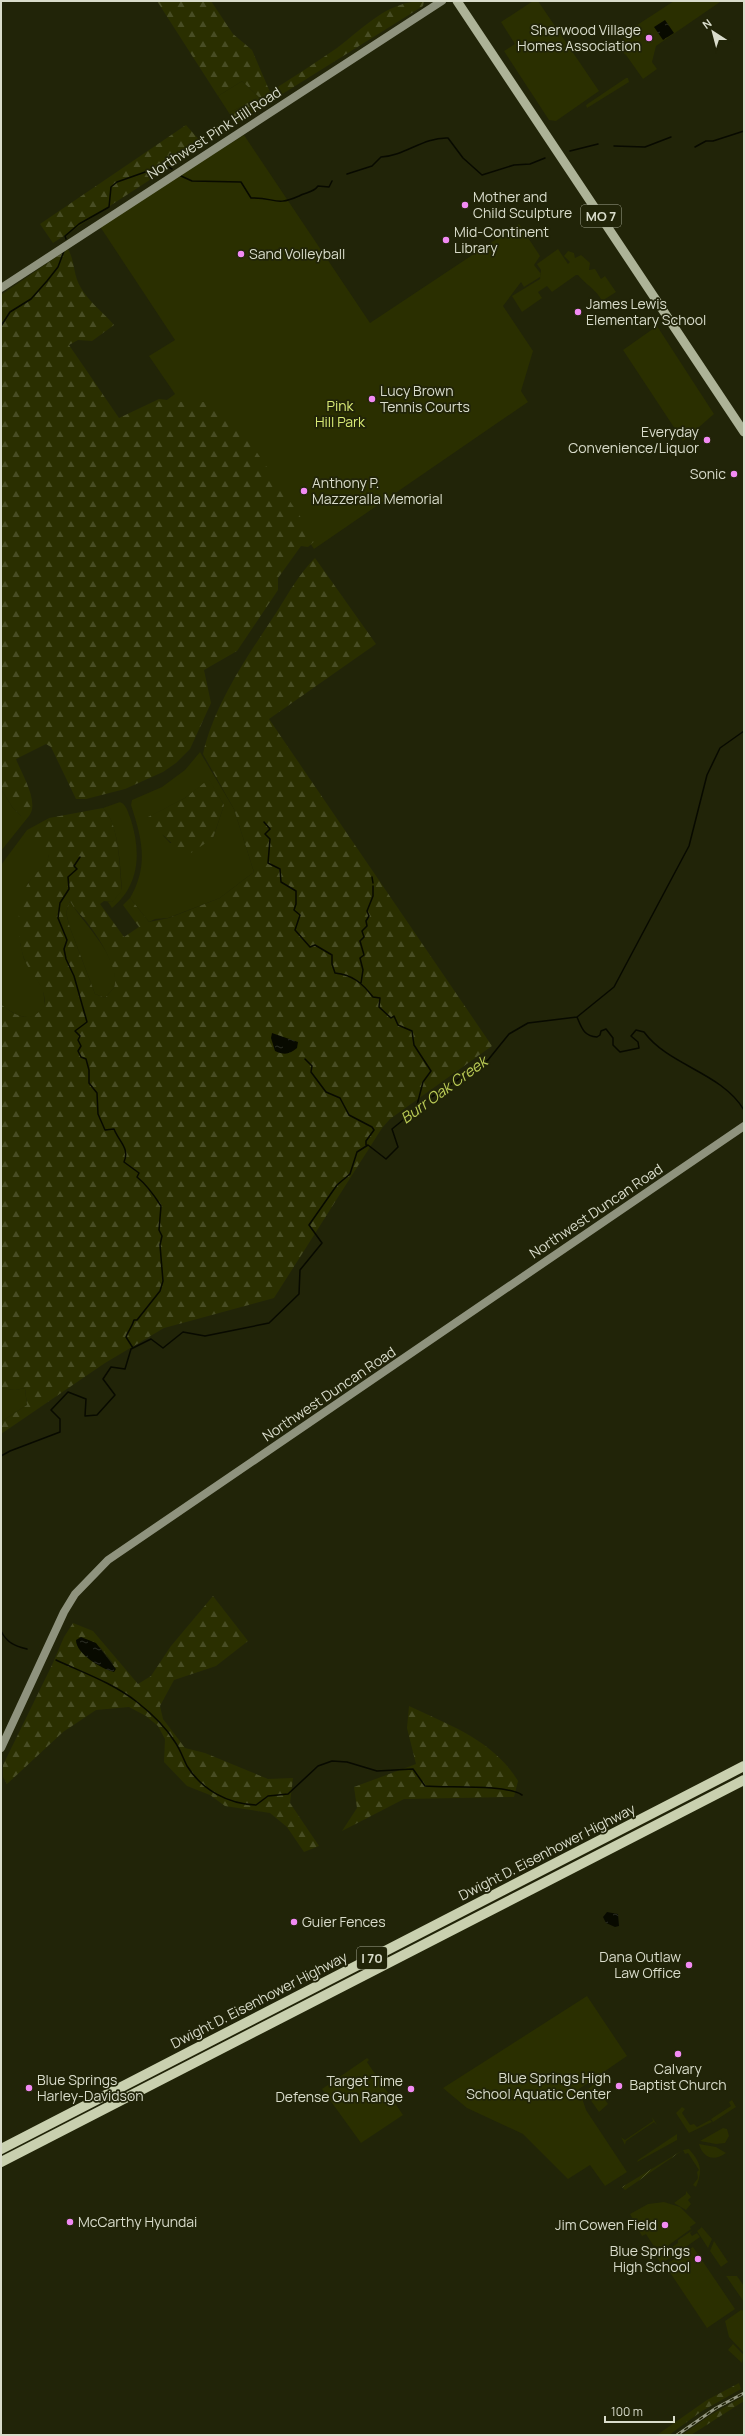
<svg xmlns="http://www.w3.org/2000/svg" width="745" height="2436" font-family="Manrope,sans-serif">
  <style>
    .green { fill: #2a2f00; fill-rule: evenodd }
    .forest { fill: url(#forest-firs); fill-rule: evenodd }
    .garden { fill: url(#garden-furrows) }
    .water { fill: url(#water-ripples) }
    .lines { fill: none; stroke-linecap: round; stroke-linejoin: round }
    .stream { stroke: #080a00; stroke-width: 1.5 }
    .secondary { stroke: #8f937e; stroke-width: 8 }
    .primary { stroke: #adb397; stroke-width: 9 }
    .highway { stroke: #c9d0af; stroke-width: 10 }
    .rail-casing { stroke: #969984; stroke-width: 3 }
    .rail { stroke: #212408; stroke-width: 1.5; stroke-dasharray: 4.5; stroke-linecap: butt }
    .poi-dot { fill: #f28af3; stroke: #212408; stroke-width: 1.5 }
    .labels { text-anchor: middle; stroke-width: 3.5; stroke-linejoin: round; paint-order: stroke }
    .shield { fill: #212408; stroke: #a2a590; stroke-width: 1 }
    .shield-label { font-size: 13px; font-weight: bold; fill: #d9dccb }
    .poi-label { font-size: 14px; fill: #d9dccb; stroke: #212408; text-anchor: start }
    .street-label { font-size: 14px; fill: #d9dccb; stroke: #212408 }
    .park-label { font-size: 14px; fill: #d8ea75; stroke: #212408 }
    .water-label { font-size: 15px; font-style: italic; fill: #bbcc56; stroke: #212408 }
  </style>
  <defs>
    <pattern id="forest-firs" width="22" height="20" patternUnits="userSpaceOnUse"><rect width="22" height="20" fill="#2a2f00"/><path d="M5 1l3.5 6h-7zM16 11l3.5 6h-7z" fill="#484d24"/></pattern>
    <pattern id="garden-furrows" width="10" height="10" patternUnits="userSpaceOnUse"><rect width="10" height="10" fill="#2a2f00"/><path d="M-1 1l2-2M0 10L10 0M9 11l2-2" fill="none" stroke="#484d24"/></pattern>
    <pattern id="water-ripples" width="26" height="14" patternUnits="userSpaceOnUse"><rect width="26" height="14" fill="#080a00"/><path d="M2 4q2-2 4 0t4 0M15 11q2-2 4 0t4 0" fill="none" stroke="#2b2d24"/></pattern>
  </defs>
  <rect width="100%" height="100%" fill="#212408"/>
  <path class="green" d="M533,1H538L599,91L556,121L549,120L504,51L515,44L501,22Z
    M674,1L720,2L656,46L652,62L657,69L643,79L626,55L617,48L628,31Z
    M626,78H628L629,82L587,108L586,105Z
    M242,81L259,97L229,113L218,96Z
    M244,135L370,323L519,224L540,256L534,265L541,274L540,277L524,287L521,282L503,306L533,351L521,391L528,402L314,549L216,405L164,402L175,394L149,356L175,340L99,225Z
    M558,249L568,264L570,262L564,256L568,251L574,253L575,258L581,255L590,263L589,270L595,269L601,279L605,276L616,292L602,301C596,289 586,285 578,275H576L552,292L547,286L538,292L542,298L522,312L512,296L540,279L541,270L537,264Z
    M657,326L714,414L683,441L623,350Z
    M200,752L234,809L254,872L220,898L168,918L155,919L149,922L130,898C149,865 142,839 131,805L132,800L162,787L185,770ZM209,780L224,805L213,838L170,843L147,818L185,798Z
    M1,789L13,808L21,816H29L1,851Z
    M120,802C127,805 128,813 131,820C141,852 140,885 112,908L108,902H112L122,890C120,868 119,823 103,808Z
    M49,818L46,823L49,855L47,862L28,883L20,943L24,959L43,989L45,1005C33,1025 16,1017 1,1004V865L27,830Z
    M70,901C82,923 123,959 114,988L105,998L95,994L70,928L66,913Z
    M1,1388L15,1390L25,1388L27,1405L1,1422Z
    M587,1996L627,2056L579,2089L586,2110L627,2172L605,2186L590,2165L568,2179L523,2134L467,2108L443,2088Z
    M367,2058L369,2060L367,2062L403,2115L361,2143L322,2089Z
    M594,2084L608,2104L599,2112L585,2092Z
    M732,2100L736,2107L713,2122L711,2119L731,2106L729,2102Z
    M682,2107L685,2109L682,2113L690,2125L694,2124L697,2127L710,2120L712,2122L689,2133L676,2113Z
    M652,2117L657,2125L654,2122L626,2141L625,2145L621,2137L625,2140L653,2121Z
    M723,2128L727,2129L729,2136L725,2143L716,2144L700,2141Z
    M677,2134V2140L637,2162L638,2160Z
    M699,2144L716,2147L726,2153C714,2162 703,2158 699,2144Z
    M689,2149C701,2163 703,2170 696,2187L693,2185L698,2178L697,2172L699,2170L688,2153L685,2154L683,2150Z
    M686,2191L691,2197L688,2200L691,2204L686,2210L674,2203L686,2194Z
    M664,2202L680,2207L696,2223L690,2227L691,2229L666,2247L660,2248L653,2245L646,2234L642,2236L630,2214L648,2204Z
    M700,2225L712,2239L708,2248L697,2231L702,2227Z
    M693,2230L690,2233L692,2236L697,2233L700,2237L661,2264L655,2254L661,2255L678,2243V2240Z
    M714,2241L728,2262L721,2267L710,2251Z
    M693,2247L735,2309L707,2328L665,2265Z
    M726,2276H737L744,2286V2302Z
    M741,2310L744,2311V2353L729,2337L725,2321Z
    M733,2344L744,2355L742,2363L728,2350Z"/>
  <path class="forest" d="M157,1H211L233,34L252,50L270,92C292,78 315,63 337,48C365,27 387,1 424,1L423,6L236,123L229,113L259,97L242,81L218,96Z
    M186,125L201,142L188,155L53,243L40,224Z
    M68,249C75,261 73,275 81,288C88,301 104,313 114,325L92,341L78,340L69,345L119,418L159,399L192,403L215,401L258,454L316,540L308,547L301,546L278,578V590L237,651L204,670L211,703L190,749L176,763L163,772L125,789L86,799H76L51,747L46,744L16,759C21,773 40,802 29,816H21L13,808L1,789V295Z
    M315,558L376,644L269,719L492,1046L390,1119L382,1128L274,1298L164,1328L105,1363L1,1434V1422L27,1405L25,1388L15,1390L1,1388V1004C16,1017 33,1025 45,1004C46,985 30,975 24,958C16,936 16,903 29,882C35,873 46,866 49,855C41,851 31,838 33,829L46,823L49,818L103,808C120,824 119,867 122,891L112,902L104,901L100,904L124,937L139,927L123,905L130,898L149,922L169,918L220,898L254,872L234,809L203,754C215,702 249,654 278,610C289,592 300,573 315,558ZM70,901C76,912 83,916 89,925C100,939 120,971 114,988L105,998L95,994L70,928L66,913Z
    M209,779L224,805L213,838L191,853L179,850L163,835L155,834L146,818L185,798Z
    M213,1596L248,1641L216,1666L174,1680L160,1706L163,1719L185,1748L205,1753L268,1779L293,1778L290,1803L319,1846L304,1852L287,1827L270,1813L225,1806L210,1795L187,1786L164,1762L165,1739L158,1726L146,1716L129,1707L96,1710L63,1732L7,1784L3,1777V1765L52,1665L64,1637L73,1623L93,1631L138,1684L151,1676L171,1646ZM77,1644L100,1647L114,1664H96Z
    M409,1706C451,1726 493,1740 518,1781L514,1797L404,1799L342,1831L357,1808L354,1787L416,1764L407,1728Z
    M739,2383L741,2389L702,2411L669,2435H657L707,2400Z
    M744,2396V2401L691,2435H682L709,2416Z"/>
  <path class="garden" d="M683,2150L625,2190L622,2187Z"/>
  <path class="water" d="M665,20L674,33L663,40L654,27Z
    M272,1033L298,1042L297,1048C289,1055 284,1055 275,1051L271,1038Z
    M81,1637L96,1643L116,1669L114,1672C102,1669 76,1654 76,1640Z
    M607,1912L618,1914L619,1926L615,1927L606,1923L603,1917Z"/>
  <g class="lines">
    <path class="stream" d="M614,146L645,147L671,137
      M695,147L706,141H713L744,131
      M570,151L598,144
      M347,174L372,166L381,157C405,156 423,137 448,138L463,158L482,175L514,165L530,164L545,158
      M181,176L192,181L241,182L251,198C275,197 275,207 299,196C306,192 313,193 318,186L329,187L332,181
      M66,239L65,236L79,224L109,207L111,187L117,182L165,165L172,169
      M1,326L10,312L31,299L47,281L58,267L64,251
      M264,822L270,829L265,834L270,839L268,863L280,869L281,882L296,891V904L294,910L300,915L295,930L310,947L315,945L332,955V964L335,973C353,975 362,983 373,997L380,998L379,1007L391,1018L394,1016L398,1025L412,1031L414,1045L431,1071L423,1082L416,1109
      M80,857L74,866L77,869L68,877L69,889L60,903L58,918L67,940L64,949L66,959L74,976L87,1022L75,1031L80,1036L78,1040L81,1046L78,1051L81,1057L86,1059L89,1070V1083L97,1093L98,1114L105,1130L114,1129C119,1142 130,1148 124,1162L139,1173L137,1177C147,1185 154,1195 161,1206L159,1230L162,1236L160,1245L163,1281L160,1291L137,1320H134C132,1327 128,1331 126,1337L133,1348
      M372,877L373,883
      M361,983L363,970L360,958L364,955L360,941L364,937L362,931L367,926L366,921L369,916L367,911L373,896V886
      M577,1017L614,987L689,846L707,775L720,748L744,731
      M577,1017C582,1029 584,1036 597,1037L600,1035L601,1031L606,1029L613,1038V1045L620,1052L639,1048L638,1042L631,1036L636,1030L644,1032C669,1066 721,1072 744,1110
      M305,1059L312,1066L311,1072L326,1092L340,1098L349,1115L372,1127L374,1130L366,1141V1145
      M1,1456L10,1451L60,1432V1419L51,1410L68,1392L86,1399L85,1416L97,1415L115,1395L103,1379L111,1367L125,1369L131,1349L151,1339L163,1348L183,1332L205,1336L269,1323L299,1294L300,1270L322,1243L309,1225L337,1185L350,1174L357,1152L368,1145L386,1159L398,1147L392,1129L430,1098L488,1060L509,1034L528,1023L577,1017
      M1,1631C7,1643 15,1646 27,1649
      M56,1660C84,1673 113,1683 137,1702C151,1713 165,1726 175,1742C180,1749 183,1758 187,1766C202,1790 228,1804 256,1805L268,1796L288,1794L318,1766L332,1761L347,1762L377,1771L413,1769L425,1786C449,1788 505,1784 522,1795"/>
    <path class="secondary" d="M1,288L442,1
      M1,1748L64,1612L75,1594L108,1560L744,1126"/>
    <path class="primary" d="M457,1L744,432"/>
    <path class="highway" d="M1,2149L744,1766
      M1,2162L744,1780"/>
    <g class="rail-casing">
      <path id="rail" d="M677,2435L716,2408L744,2393"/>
    </g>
    <use href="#rail" class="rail"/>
  </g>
  <g class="poi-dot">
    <circle cx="649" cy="38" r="4"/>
    <circle cx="465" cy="205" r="4"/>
    <circle cx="446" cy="240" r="4"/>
    <circle cx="241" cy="254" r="4"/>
    <circle cx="578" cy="312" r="4"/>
    <circle cx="372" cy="399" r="4"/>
    <circle cx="707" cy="440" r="4"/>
    <circle cx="734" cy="474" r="4"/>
    <circle cx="304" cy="491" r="4"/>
    <circle cx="294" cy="1922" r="4"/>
    <circle cx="689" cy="1965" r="4"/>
    <circle cx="678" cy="2054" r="4"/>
    <circle cx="619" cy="2086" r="4"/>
    <circle cx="29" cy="2088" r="4"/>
    <circle cx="411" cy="2089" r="4"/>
    <circle cx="70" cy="2222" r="4"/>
    <circle cx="665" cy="2225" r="4"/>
    <circle cx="698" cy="2259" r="4"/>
  </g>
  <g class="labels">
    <g class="shield">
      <rect x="581" y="205" width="40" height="22" rx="3"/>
      <rect x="357" y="1947" width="30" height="22" rx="3"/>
    </g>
    <g class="shield-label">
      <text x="601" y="221">MO 7</text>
      <text x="372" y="1963">I 70</text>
    </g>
    <g class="poi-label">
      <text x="641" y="35" text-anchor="end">Sherwood Village<tspan x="641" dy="16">Homes Association</tspan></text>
      <text x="473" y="202">Mother and<tspan x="473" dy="16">Child Sculpture</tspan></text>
      <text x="454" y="237">Mid-Continent<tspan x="454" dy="16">Library</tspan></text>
      <text x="249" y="259">Sand Volleyball</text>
      <text x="586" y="309">James Lewis<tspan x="586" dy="16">Elementary School</tspan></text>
      <text x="380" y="396">Lucy Brown<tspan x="380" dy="16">Tennis Courts</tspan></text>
      <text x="699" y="437" text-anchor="end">Everyday<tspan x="699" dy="16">Convenience/Liquor</tspan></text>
      <text x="726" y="479" text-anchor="end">Sonic</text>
      <text x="312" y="488">Anthony P.<tspan x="312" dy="16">Mazzeralla Memorial</tspan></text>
      <text x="302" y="1927">Guier Fences</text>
      <text x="681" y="1962" text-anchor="end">Dana Outlaw<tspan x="681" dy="16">Law Office</tspan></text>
      <text x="678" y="2074" text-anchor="middle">Calvary<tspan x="678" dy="16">Baptist Church</tspan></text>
      <text x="611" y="2083" text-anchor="end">Blue Springs High<tspan x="611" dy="16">School Aquatic Center</tspan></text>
      <text x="37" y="2085">Blue Springs<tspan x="37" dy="16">Harley-Davidson</tspan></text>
      <text x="403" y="2086" text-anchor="end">Target Time<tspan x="403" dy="16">Defense Gun Range</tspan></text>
      <text x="78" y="2227">McCarthy Hyundai</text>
      <text x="657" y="2230" text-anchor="end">Jim Cowen Field</text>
      <text x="690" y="2256" text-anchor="end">Blue Springs<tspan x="690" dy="16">High School</tspan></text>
    </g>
    <g class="street-label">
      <text transform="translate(214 133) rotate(-33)" y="5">Northwest Pink Hill Road</text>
      <text transform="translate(596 1211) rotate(-34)" y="5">Northwest Duncan Road</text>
      <text transform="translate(329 1394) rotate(-34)" y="5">Northwest Duncan Road</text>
      <text transform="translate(547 1852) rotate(-27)" y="5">Dwight D. Eisenhower Highway</text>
      <text transform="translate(259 2000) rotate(-27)" y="5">Dwight D. Eisenhower Highway</text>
    </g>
    <g class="park-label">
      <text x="340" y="411">Pink<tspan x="340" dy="16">Hill Park</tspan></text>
    </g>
    <g class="water-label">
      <text transform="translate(444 1090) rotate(-36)" y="5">Burr Oak Creek</text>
    </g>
  </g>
  <rect width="745" height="2436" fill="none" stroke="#d9dccb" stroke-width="4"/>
  <g transform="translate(713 32) rotate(324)" stroke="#212408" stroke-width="3" paint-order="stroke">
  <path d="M0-3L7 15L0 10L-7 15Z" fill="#d9dccb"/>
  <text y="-6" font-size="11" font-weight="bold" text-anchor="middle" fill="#d9dccb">N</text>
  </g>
  <path d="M605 2416v6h69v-6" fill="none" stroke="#d9dccb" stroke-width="2"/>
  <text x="611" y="2416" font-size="12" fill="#d9dccb" stroke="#212408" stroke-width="3" paint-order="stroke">100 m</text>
</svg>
